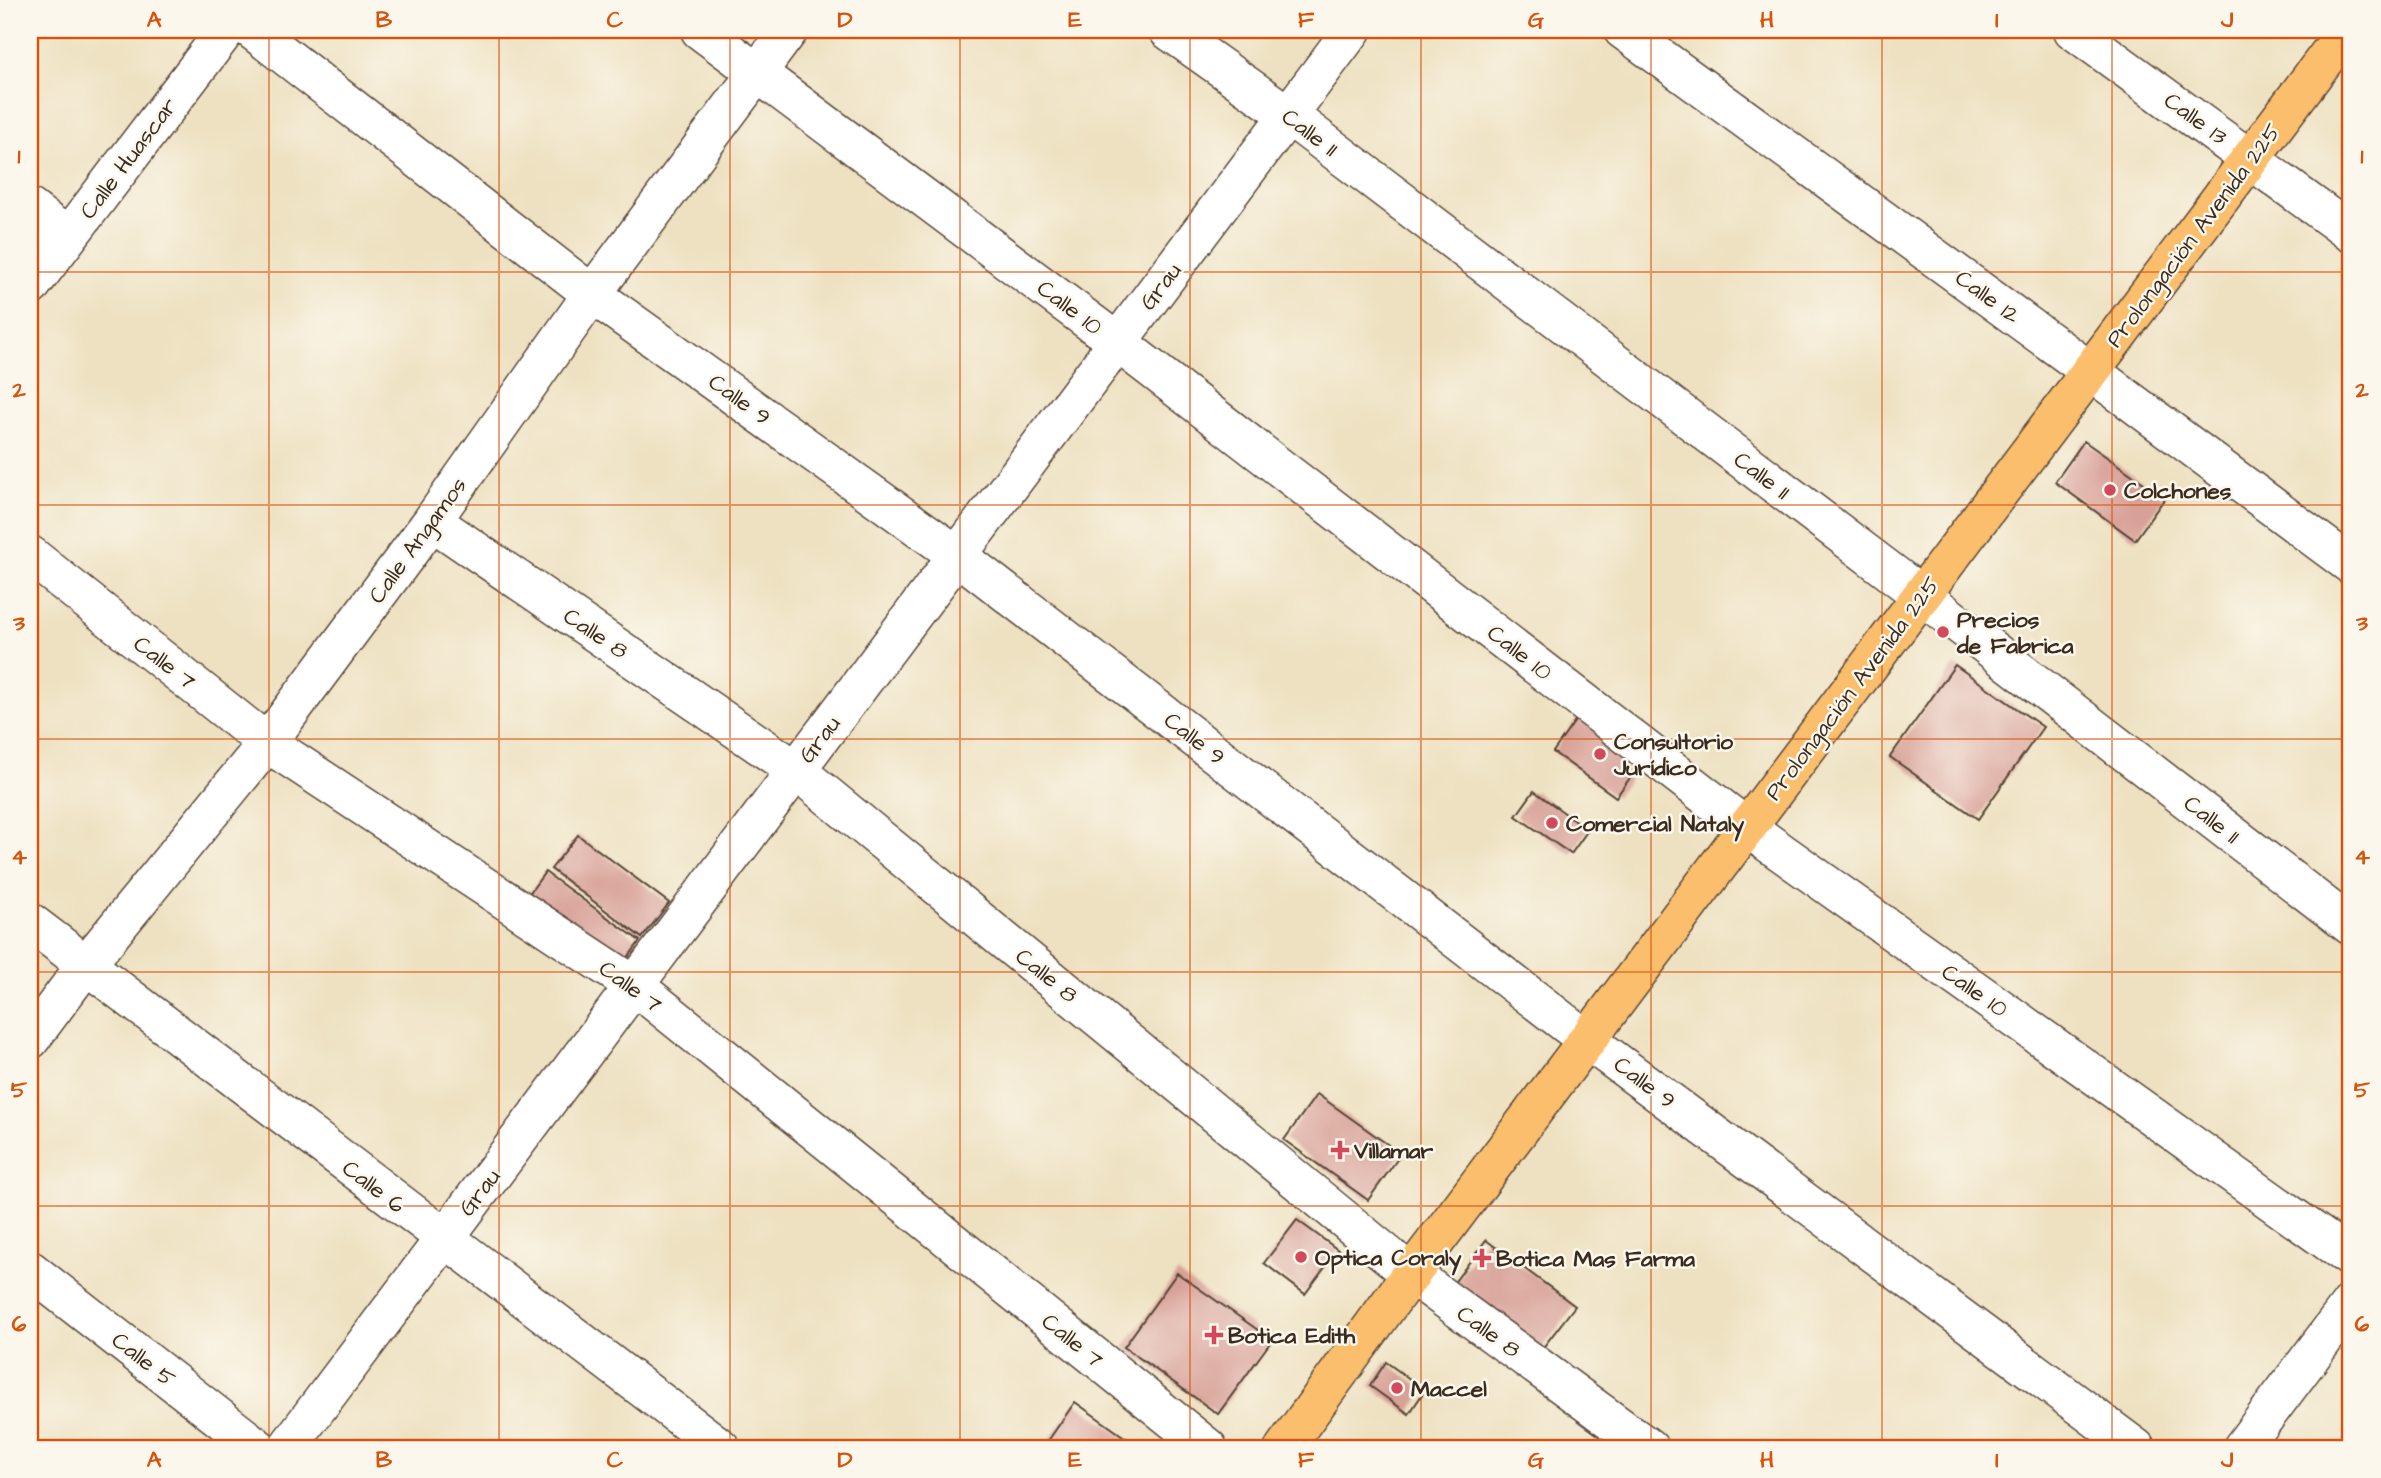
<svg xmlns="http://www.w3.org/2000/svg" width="2381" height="1478" font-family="'Architects Daughter',sans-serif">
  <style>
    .building { fill: #d8a198 }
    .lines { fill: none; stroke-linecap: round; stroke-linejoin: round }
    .street-casing { stroke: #564536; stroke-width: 41 }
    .primary-casing { stroke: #564536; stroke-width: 41 }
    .street { stroke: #fff; stroke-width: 38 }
    .primary { stroke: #fabe6d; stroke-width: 38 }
    .grid { fill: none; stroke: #d7540e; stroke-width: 2; stroke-opacity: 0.55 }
    .poi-dot { fill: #d1495b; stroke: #fbf7ec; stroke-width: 2.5 }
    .labels { text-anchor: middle; stroke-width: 5; stroke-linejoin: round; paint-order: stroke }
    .street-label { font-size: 23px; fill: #3b2a1e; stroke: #fbf7ec }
    .poi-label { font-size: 23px; font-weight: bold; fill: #3b2a1e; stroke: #fbf7ec; text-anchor: start }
    .neatline { fill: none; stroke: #d7540e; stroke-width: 2.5 }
    .grid-label { font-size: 23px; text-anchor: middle; font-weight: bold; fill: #d7540e }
  </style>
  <rect width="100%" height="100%" fill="#fbf7ec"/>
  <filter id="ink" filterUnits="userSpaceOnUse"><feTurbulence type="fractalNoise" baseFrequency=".0143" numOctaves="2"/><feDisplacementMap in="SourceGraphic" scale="14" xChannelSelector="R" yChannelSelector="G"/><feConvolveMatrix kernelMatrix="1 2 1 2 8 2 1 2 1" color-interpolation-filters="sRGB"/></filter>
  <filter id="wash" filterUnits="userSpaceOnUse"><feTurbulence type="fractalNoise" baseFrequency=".00686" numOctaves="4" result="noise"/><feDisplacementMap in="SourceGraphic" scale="28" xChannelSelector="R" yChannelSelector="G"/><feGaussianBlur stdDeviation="1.57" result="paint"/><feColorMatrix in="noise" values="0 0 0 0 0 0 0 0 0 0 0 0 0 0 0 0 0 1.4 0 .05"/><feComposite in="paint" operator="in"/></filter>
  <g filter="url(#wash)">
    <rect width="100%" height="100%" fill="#eee1c1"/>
    <g id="blocks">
      <path class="building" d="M2084,441L2165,498L2135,540L2055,482Z
        M1955,665L2043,727L1978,819L1890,757Z
        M1582,711L1646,756L1616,797L1553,752Z
        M1534,791L1588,830L1571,854L1516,816Z
        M578,835L669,903L642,938L551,869Z
        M545,872L640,941L618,971L523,902Z
        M1317,1094L1401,1154L1368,1200L1284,1140Z
        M1297,1220L1338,1250L1305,1294L1264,1263Z
        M1486,1240L1575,1306L1541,1350L1453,1284Z
        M1177,1273L1272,1340L1218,1414L1124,1347Z
        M1386,1362L1425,1390L1409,1414L1370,1386Z
        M1075,1402L1140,1448H1043Z"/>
    </g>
  </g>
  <g filter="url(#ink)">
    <use href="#blocks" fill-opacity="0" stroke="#564536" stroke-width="2"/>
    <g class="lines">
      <g class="street-casing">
        <path id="street" d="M252,30L592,294L957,555L1587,1040L2136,1448
          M700,30L1117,342L1746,827L2351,1258
          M1168,30L1288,115L1921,595L2351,926
          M1623,30L2090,371L2351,565
          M2073,30L2351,233
          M30,208L68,237
          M30,287L226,30
          M432,521L796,770L1411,1274L1649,1448
          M30,555L267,743L634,985L1208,1448
          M30,922L721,1448
          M30,1040L85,966L267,743L432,521L592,294L789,30
          M30,1270L258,1448
          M287,1448L1352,30
          M2242,1448L2351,1303"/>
      </g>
      <g class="primary-casing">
        <path id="primary" d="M1284,1448L1411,1274L2347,30"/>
      </g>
      <use href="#street" class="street"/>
      <use href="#primary" class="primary"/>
    </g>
  </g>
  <path class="grid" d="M269,30V1448M499,30V1448M730,30V1448M960,30V1448M1190,30V1448M1421,30V1448M1651,30V1448M1882,30V1448M2112,30V1448M30,272H2351M30,505H2351M30,739H2351M30,972H2351M30,1206H2351"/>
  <g class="poi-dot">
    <circle cx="2110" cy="490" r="7"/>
    <circle cx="1943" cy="632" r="7"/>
    <circle cx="1600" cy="754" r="7"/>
    <circle cx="1552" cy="823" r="7"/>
    <path d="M1336.5 1139.5h7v7h7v7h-7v7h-7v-7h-7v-7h7z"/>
    <circle cx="1301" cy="1257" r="7"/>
    <path d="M1478.5 1247.5h7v7h7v7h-7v7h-7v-7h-7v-7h7z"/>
    <path d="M1210.5 1324.5h7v7h7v7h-7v7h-7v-7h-7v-7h7z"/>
    <circle cx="1397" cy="1388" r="7"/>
  </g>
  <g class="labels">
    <g class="street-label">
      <text transform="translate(2196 118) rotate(36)" y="8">Calle 13</text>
      <text transform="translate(1310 132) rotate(37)" y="8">Calle 11</text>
      <text transform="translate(128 158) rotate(-53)" y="8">Calle Huascar</text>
      <text transform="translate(2193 235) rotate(-53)" y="8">Prolongación Avenida 225</text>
      <text transform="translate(1160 286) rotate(-53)" y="8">Grau</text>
      <text transform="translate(1988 296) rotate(36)" y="8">Calle 12</text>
      <text transform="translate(1070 307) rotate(37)" y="8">Calle 10</text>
      <text transform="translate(740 399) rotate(36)" y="8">Calle 9</text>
      <text transform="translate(1762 475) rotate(37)" y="8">Calle 11</text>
      <text transform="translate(417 540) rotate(-54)" y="8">Calle Angamos</text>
      <text transform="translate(596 633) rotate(34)" y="8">Calle 8</text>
      <text transform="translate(1520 652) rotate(38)" y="8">Calle 10</text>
      <text transform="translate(165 662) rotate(38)" y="8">Calle 7</text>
      <text transform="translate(1852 688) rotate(-53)" y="8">Prolongación Avenida 225</text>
      <text transform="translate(1195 738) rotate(38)" y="8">Calle 9</text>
      <text transform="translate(819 739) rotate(-53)" y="8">Grau</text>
      <text transform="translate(2212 819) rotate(38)" y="8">Calle 11</text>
      <text transform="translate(1047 975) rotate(39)" y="8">Calle 8</text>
      <text transform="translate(631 986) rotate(36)" y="8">Calle 7</text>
      <text transform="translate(1975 990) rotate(35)" y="8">Calle 10</text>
      <text transform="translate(1645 1082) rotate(37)" y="8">Calle 9</text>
      <text transform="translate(374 1186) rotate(37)" y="8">Calle 6</text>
      <text transform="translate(479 1192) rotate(-53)" y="8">Grau</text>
      <text transform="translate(1489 1331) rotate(36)" y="8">Calle 8</text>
      <text transform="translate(1073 1340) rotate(39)" y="8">Calle 7</text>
      <text transform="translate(144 1359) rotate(38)" y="8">Calle 5</text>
    </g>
    <g class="poi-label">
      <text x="2124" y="498">Colchones</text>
      <text x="1957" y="627">Precios<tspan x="1957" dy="26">de Fabrica</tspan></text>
      <text x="1614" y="749">Consultorio<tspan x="1614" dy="26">Jurídico</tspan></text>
      <text x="1566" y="831">Comercial Nataly</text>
      <text x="1354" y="1158">Villamar</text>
      <text x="1315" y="1265">Optica Coraly</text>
      <text x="1496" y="1266">Botica Mas Farma</text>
      <text x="1228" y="1343">Botica Edith</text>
      <text x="1411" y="1396">Maccel</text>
    </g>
  </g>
  <rect width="2381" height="1478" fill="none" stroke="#fbf7ec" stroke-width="77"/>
  <rect x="38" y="38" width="2304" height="1402" class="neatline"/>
  <g class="grid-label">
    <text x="154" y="27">A</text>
    <text x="384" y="27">B</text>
    <text x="615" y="27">C</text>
    <text x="845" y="27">D</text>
    <text x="1075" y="27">E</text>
    <text x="1306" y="27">F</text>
    <text x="1536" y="27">G</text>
    <text x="1767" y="27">H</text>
    <text x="1997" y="27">I</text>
    <text x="2227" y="27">J</text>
    <text x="19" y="163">1</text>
    <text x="2362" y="163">1</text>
    <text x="19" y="397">2</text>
    <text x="2362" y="397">2</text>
    <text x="19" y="630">3</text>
    <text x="2362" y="630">3</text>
    <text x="19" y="864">4</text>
    <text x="2362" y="864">4</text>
    <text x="19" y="1097">5</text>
    <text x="2362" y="1097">5</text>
    <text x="19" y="1331">6</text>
    <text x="2362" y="1331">6</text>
    <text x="154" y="1467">A</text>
    <text x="384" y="1467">B</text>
    <text x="615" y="1467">C</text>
    <text x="845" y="1467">D</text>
    <text x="1075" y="1467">E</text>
    <text x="1306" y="1467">F</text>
    <text x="1536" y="1467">G</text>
    <text x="1767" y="1467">H</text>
    <text x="1997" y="1467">I</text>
    <text x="2227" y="1467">J</text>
  </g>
</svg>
